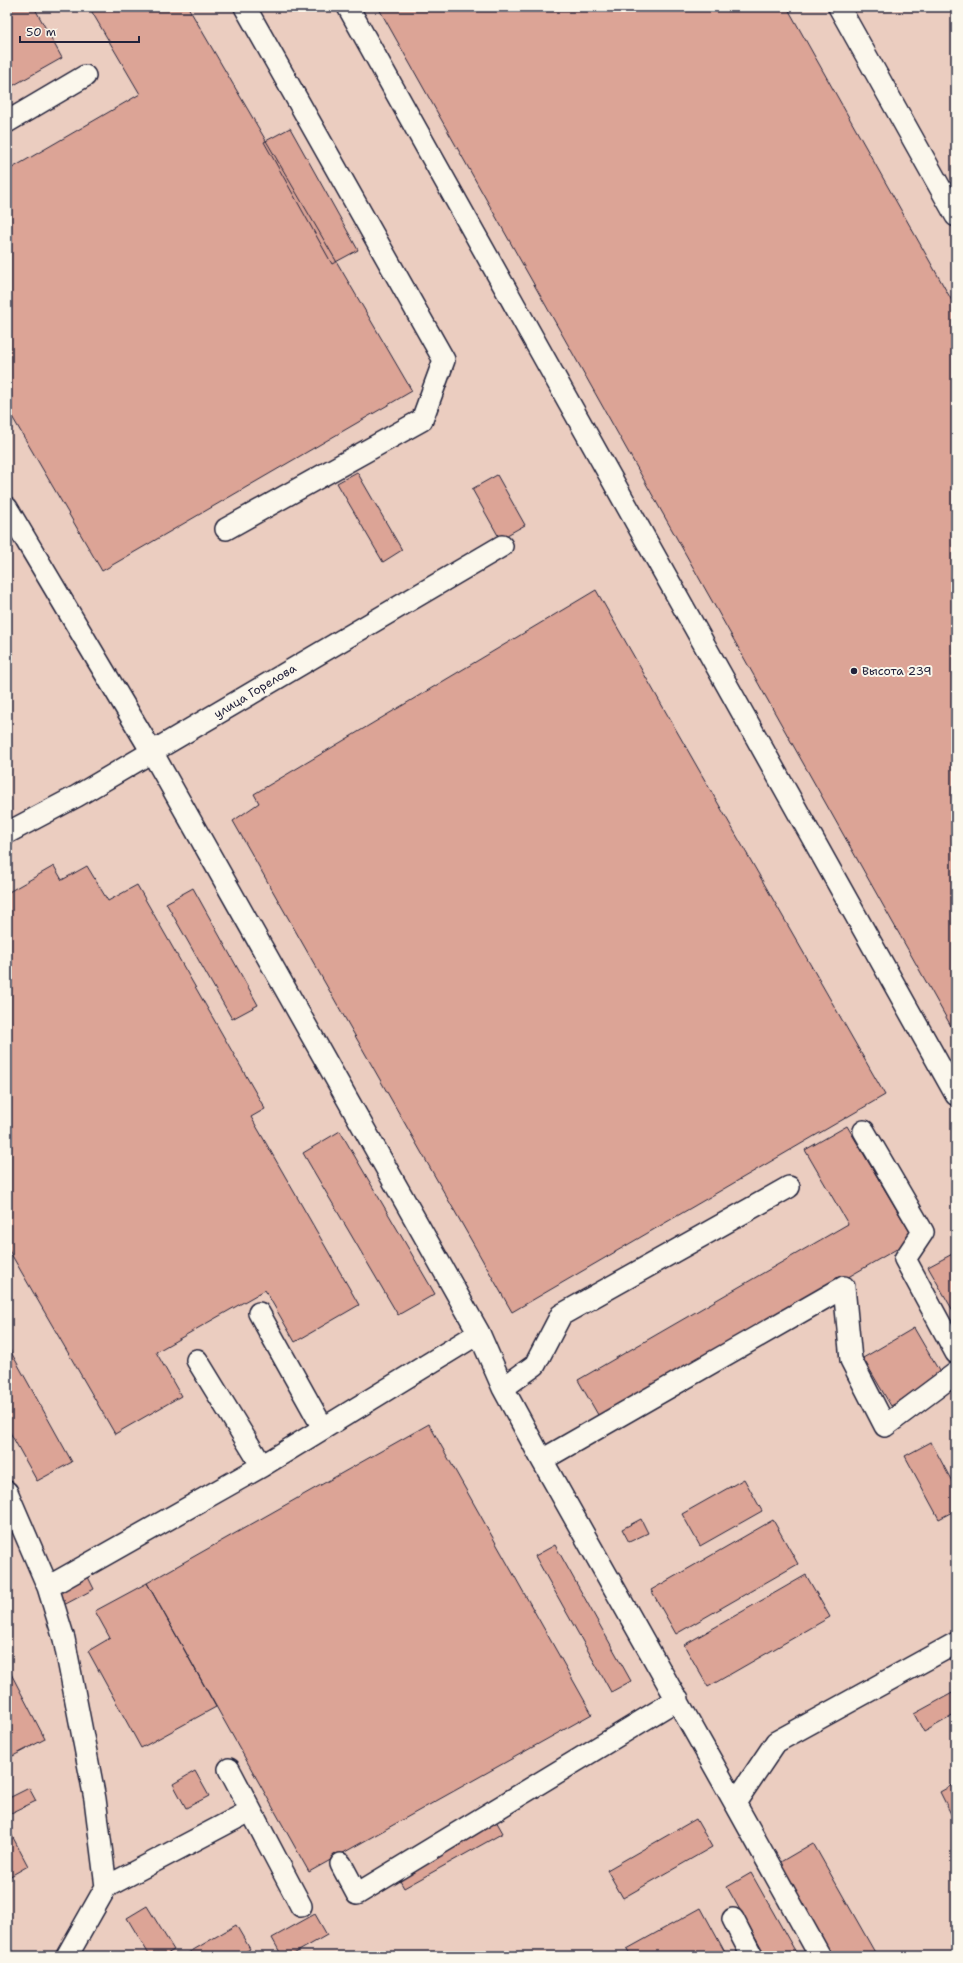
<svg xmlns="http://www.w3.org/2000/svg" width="963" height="1963" font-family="'Shantell Sans',sans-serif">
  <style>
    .built { fill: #ebcdc0 }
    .building { fill: #dca496; stroke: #22223b }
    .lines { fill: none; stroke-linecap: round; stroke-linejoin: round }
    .minor-casing { stroke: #22223b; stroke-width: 24 }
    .minor { stroke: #fbf7ec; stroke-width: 21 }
    .poi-dot { fill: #22223b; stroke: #fbf7ec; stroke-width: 1.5 }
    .labels { text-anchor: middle; stroke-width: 4; stroke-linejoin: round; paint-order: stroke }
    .poi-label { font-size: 12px; fill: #22223b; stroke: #fbf7ec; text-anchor: start }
    .street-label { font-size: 12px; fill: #22223b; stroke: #fbf7ec }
  </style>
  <rect width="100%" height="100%" fill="#f2ded2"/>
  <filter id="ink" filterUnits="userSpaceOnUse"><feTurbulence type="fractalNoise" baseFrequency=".025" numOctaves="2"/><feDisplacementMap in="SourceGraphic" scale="8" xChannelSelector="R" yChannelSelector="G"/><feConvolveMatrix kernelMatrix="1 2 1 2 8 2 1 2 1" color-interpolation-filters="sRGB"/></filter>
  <g filter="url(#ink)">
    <path class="built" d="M7,7H956V1956H7Z"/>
    <path class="building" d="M7,7H34L62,58L7,89Z
      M89,7H188L412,391L102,571L7,408V171L140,94Z
      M378,7H787L956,308V1035Z
      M290,128L358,250L332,264L264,142Z
      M357,472L402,550L383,562L337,483Z
      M497,475L525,525L500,539L472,489Z
      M596,590L885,1095L512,1312L233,821L259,803L254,794Z
      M54,866L62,880L87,866L108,901L137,885L265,1109L251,1117L359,1305L295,1342L265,1290L156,1352L181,1396L115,1434L7,1247V893Z
      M193,888L258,1005L232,1019L166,903Z
      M847,1126L914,1239L601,1420L578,1380L848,1224L805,1150Z
      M340,1131L435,1294L398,1315L303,1153Z
      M956,1252V1316L928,1267Z
      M914,1328L942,1376L891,1406L863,1358Z
      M7,1345L72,1462L37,1481L7,1427Z
      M429,1424L592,1714L309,1872L147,1583Z
      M931,1442L956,1489V1510L939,1519L905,1456Z
      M744,1479L762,1511L700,1546L682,1514Z
      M641,1519L648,1533L629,1542L622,1529Z
      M773,1520L798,1564L676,1634L651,1590Z
      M555,1545L631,1681L611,1692L535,1556Z
      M806,1575L830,1617L708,1687L684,1645Z
      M88,1577L94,1589L62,1606L56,1594Z
      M147,1583L216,1707L141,1748L88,1651L110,1638L95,1611Z
      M7,1666L45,1739L13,1756L7,1745Z
      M956,1691V1714L924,1732L914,1714Z
      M195,1771L209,1796L186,1808L173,1784Z
      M956,1783V1814L952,1816L940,1792Z
      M29,1788L36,1801L7,1815V1799Z
      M495,1819L503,1833L404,1888L396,1874Z
      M696,1819L712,1847L623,1898L607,1870Z
      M8,1828L28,1866L7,1878V1829Z
      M813,1843L877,1956H830L777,1864Z
      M751,1873L798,1956H766L727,1887Z
      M147,1906L174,1950L163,1956H150L127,1918Z
      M701,1908L727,1956H631L627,1949Z
      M315,1914L327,1935L290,1956H282L272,1938Z
      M236,1925L250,1949L238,1956H183Z"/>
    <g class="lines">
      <g class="minor-casing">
        <path id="minor" d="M348,7L956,1095
          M839,7L956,216
          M7,122L85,76
          M7,508L152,752L479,1333L503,1388L542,1460L735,1803
          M226,529L422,420L444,360L245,7
          M7,833L77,796L502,546
          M864,1131L923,1232L905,1259L956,1353
          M259,1313L323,1428
          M197,1360L262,1466
          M503,1388L535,1365L561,1315L789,1187
          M542,1460L844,1287L851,1360L885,1426L956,1373
          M7,1492L48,1587L64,1639L95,1799L106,1887L67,1956
          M48,1587L262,1466L479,1333
          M229,1769L301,1906
          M341,1864L357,1894L678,1699
          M106,1887L250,1811
          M733,1919L752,1956
          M820,1956L735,1803L776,1742L956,1643"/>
      </g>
      <use href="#minor" class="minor"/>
    </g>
  </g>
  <circle class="poi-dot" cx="854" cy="671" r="4"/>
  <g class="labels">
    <g class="poi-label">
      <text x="862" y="675">Высота 239</text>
    </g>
    <g class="street-label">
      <text transform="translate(255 691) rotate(-31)" y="4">улица Горелова</text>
    </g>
  </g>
  <rect width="963" height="1963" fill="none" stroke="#fbf7ec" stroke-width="24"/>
  <rect x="12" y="12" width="939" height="1939" fill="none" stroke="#22223b" stroke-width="1.5" filter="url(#ink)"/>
  <path d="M20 36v6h119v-6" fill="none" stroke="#22223b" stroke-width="2"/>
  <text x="26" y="36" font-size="12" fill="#22223b" stroke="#fbf7ec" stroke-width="3" paint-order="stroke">50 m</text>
</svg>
